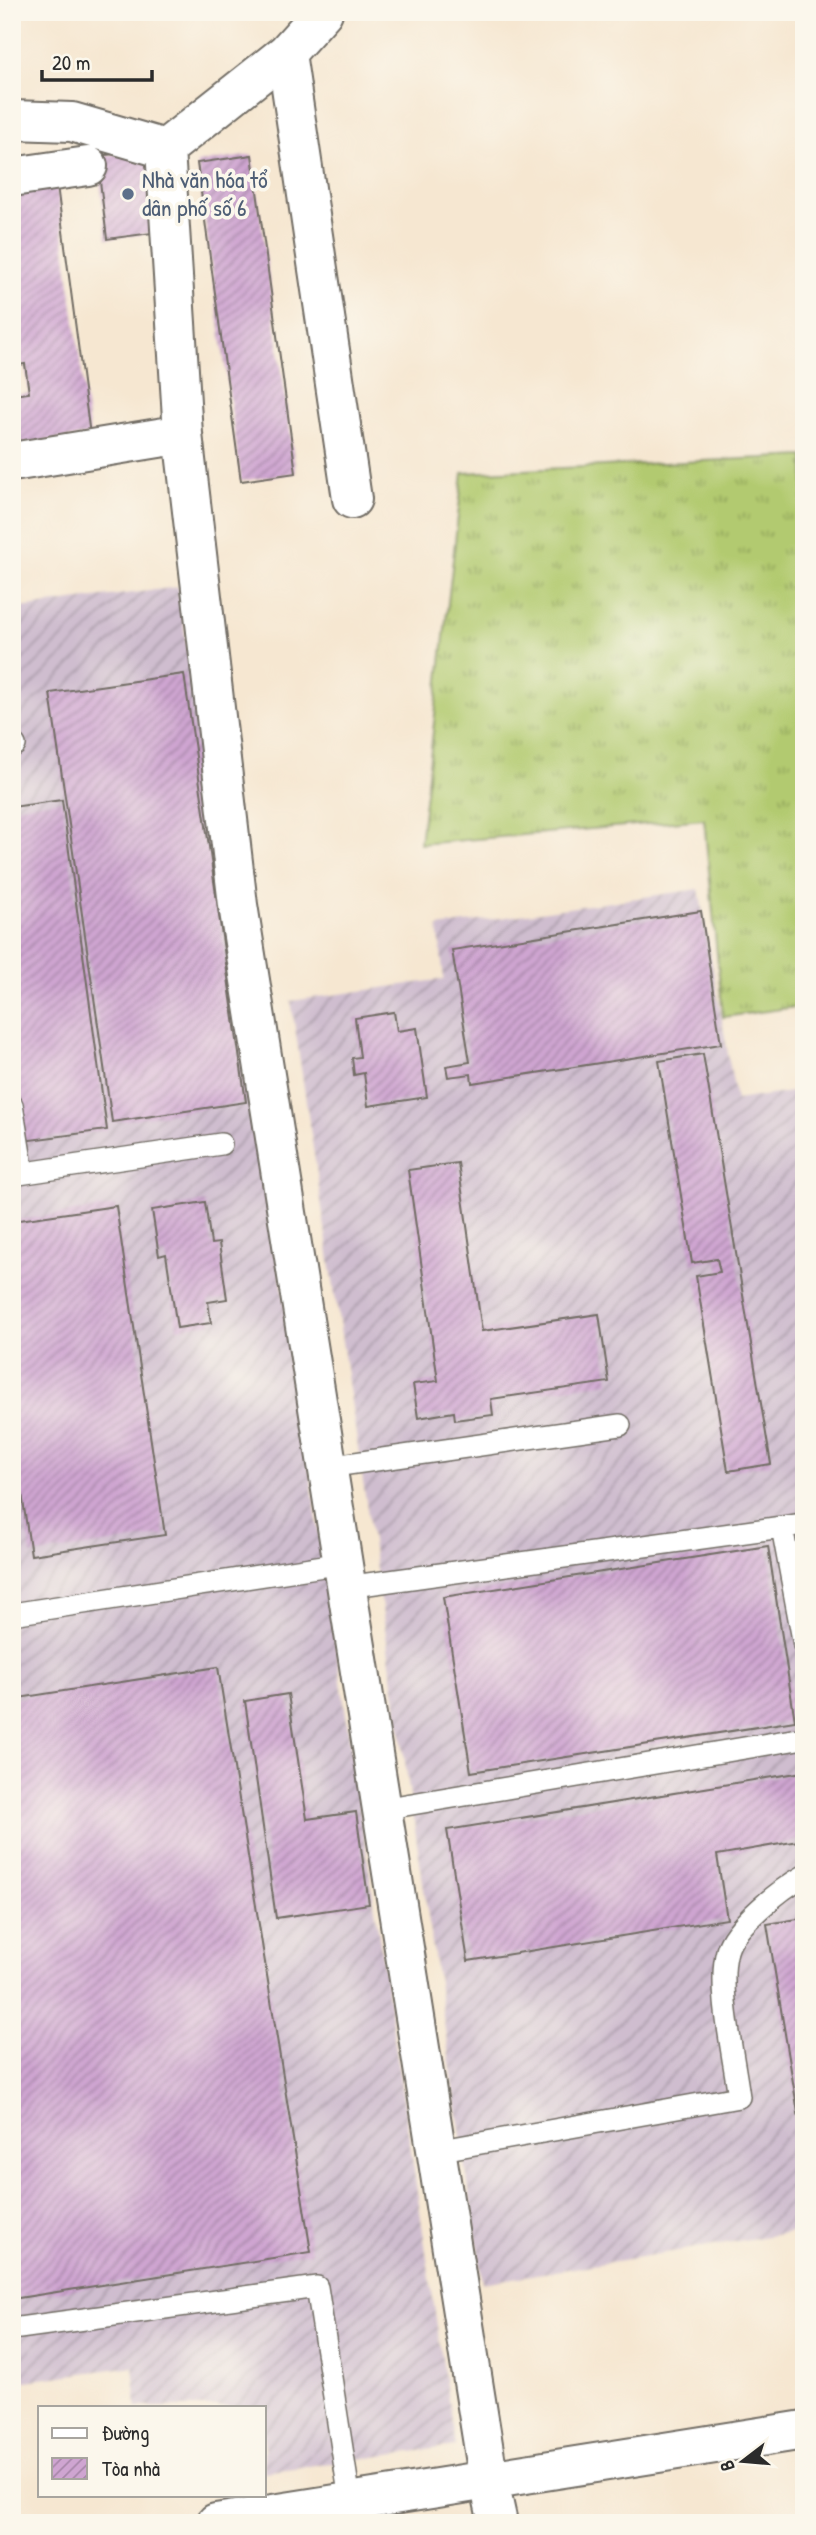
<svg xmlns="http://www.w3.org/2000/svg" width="816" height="2535" font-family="'Patrick Hand',sans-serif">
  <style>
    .industrial { fill: url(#industrial-furrows) }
    .grass { fill: url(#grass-tufts); stroke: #6e7a4d; stroke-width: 2 }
    .building { fill: url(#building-hatch) }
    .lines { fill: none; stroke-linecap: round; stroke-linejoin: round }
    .service-casing { stroke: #726d65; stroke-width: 24 }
    .minor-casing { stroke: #726d65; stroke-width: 42 }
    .service { stroke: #fff; stroke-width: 21 }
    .minor { stroke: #fff; stroke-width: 38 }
    .service-dot { fill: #5c6f8a; stroke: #fbf7ec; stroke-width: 2.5 }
    .labels { text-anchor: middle; stroke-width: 7; stroke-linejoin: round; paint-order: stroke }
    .service-label { font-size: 24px; fill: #4e5e75; stroke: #fbf7ec; text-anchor: start }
  </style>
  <defs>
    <pattern id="industrial-furrows" width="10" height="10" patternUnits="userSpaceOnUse" patternTransform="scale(1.75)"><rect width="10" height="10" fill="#cfbdcf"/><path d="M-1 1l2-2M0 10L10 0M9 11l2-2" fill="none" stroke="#a89aa8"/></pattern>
    <pattern id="grass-tufts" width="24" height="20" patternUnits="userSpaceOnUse" patternTransform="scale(1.75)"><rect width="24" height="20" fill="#b2ca6f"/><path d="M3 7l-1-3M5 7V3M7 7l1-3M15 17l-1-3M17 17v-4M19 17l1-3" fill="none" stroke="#91a45b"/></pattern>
    <pattern id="building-hatch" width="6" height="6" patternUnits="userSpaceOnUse" patternTransform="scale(1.75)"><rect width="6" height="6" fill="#cfa5d1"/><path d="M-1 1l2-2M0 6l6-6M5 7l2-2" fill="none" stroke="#a887aa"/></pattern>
  </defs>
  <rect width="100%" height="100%" fill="#fbf7ec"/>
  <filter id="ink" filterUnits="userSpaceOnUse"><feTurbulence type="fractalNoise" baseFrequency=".0143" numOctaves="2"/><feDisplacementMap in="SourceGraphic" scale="14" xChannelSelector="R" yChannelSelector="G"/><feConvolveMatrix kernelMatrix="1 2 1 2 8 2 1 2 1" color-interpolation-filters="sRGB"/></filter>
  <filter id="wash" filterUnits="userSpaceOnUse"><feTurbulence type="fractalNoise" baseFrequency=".00686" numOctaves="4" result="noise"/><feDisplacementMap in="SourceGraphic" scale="28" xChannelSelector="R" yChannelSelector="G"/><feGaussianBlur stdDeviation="1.57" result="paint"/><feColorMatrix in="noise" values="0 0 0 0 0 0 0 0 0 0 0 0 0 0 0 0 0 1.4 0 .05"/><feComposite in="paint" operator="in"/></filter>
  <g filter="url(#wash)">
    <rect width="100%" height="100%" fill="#f6e7d1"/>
    <path class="industrial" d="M178,587L455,2446L264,2472V2407H137L133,2366L12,2383V609Z
      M699,889L736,1100L804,1090V2230L483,2283L291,1001L444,979L438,927Z"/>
    <path class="grass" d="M804,456V1006L723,1017L704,819L420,844L463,473Z"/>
    <g id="blocks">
      <path class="building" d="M149,150L160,232L107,239L97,156Z
        M252,155L296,473L241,481L197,163Z
        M57,186L90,435L13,445L12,395L29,393L25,364L12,366V192Z
        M184,674L246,1102L112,1122L50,693Z
        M62,800L107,1130L23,1141L12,1064V807Z
        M701,911L721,1044L472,1083L471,1074L448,1077L446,1066L470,1062L452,950Z
        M394,1012L397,1031L417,1028L427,1097L368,1106L364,1073L354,1075L352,1058L360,1057L355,1018Z
        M703,1054L771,1464L728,1471L696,1276L720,1272L717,1259L692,1263L659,1061Z
        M458,1163L482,1331L599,1314L609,1382L491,1399L493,1415L455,1420L454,1412L418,1418L413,1384L438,1381L408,1170Z
        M205,1202L211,1244L219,1243L227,1299L208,1302L211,1323L177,1328L166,1254L159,1256L152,1210Z
        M116,1206L165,1535L31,1555L12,1425V1221Z
        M768,1546L795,1721L471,1772L443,1597Z
        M218,1667L311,2252L12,2299V1699Z
        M288,1694L307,1819L356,1812L369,1904L276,1918L245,1701Z
        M803,1772L804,1840L717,1855L727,1919L468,1961L447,1830Z
        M804,1918V2130L801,2131L767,1924Z"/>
    </g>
  </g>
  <g filter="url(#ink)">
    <use href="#blocks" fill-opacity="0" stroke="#726d65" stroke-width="2"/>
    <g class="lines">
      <g class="service-casing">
        <path id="service" d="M12,746L15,745
          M12,1105L23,1173
          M12,1175L221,1144
          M327,1467L620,1425
          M782,1527L804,1645
          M346,1587L804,1524
          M12,1614L343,1563
          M382,1809L804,1738
          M436,2151L739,2097C734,2057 717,1987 727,1951C733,1927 782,1888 804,1876
          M12,2329L317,2287L350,2500"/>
      </g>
      <g class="minor-casing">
        <path id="minor" d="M286,53L352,499
          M12,120L72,122L165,149
          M165,149L183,434L238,905L489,2482L498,2523
          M165,149L286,53L323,12
          M12,177L88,166
          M12,462L183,434
          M216,2523L804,2430"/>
      </g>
      <use href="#service" class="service"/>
      <use href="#minor" class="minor"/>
    </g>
  </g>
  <circle class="service-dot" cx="128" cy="194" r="7"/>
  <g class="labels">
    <g class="service-label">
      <text x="142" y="188">Nhà văn hóa tổ<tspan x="142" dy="28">dân phố số 6</tspan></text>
    </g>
  </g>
  <rect width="816" height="2535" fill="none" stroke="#fbf7ec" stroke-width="42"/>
  <rect x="38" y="2406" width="228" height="91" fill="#fbf7ec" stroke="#a8a59f" stroke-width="2"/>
  <rect x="52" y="2428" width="35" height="10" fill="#ffffff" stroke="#a8a59f" stroke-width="2"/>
  <text x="102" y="2440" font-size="21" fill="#2b2b2b">Đường</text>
  <rect x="52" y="2458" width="35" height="21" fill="url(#building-hatch)" stroke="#a8a59f" stroke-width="2"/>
  <text x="102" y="2476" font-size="21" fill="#2b2b2b">Tòa nhà</text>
  <g transform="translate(743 2461) rotate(254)" stroke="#fbf7ec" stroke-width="5" paint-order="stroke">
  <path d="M0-5L12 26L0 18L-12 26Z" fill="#2b2b2b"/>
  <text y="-10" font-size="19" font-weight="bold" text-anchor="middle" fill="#2b2b2b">B</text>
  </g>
  <path d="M42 70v10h110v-10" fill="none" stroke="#2b2b2b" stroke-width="3.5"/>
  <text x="52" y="70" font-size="21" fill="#2b2b2b" stroke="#fbf7ec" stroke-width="5" paint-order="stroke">20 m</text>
</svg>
